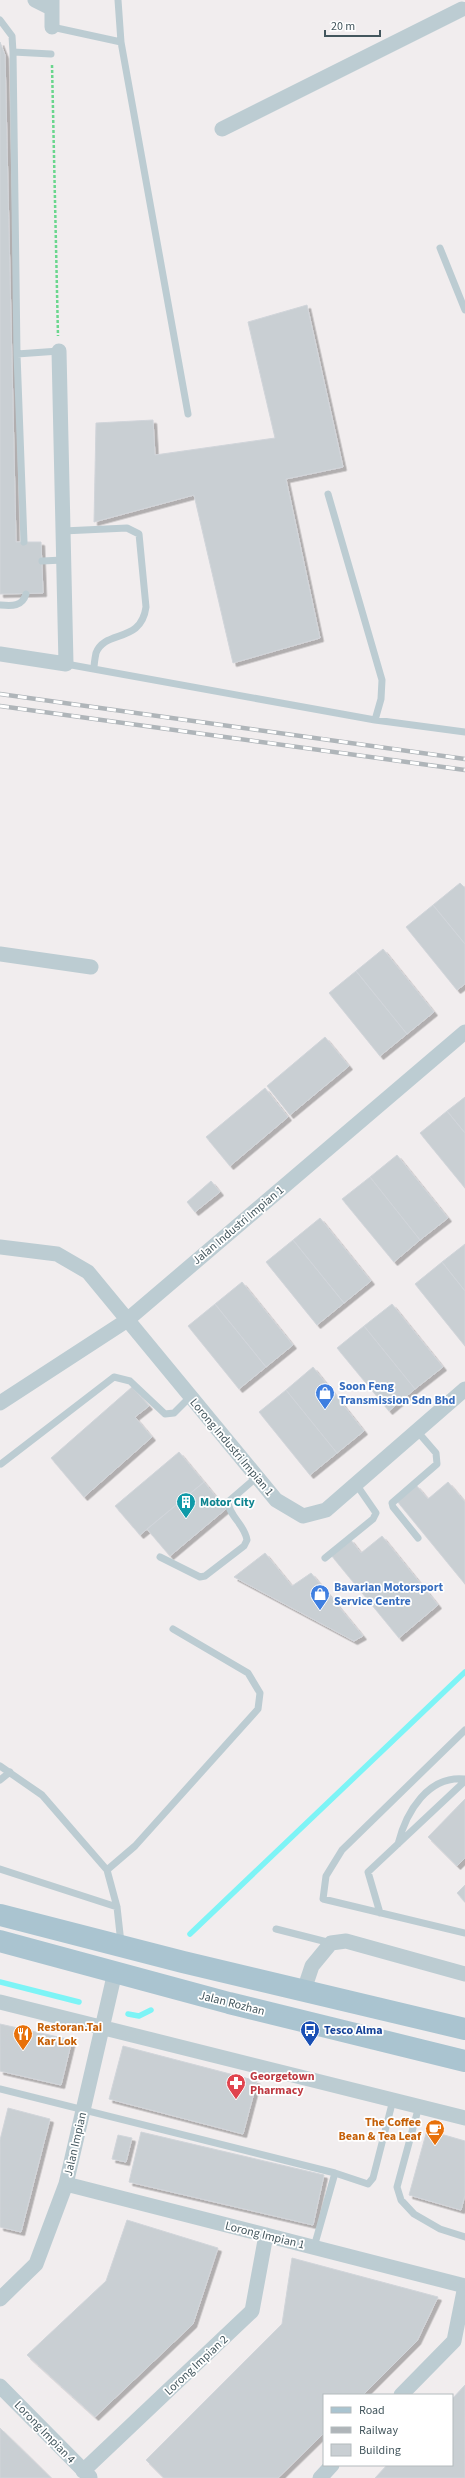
<svg xmlns="http://www.w3.org/2000/svg" width="465" height="2478" font-family="'Source Sans 3',sans-serif">
  <style>
    .lines { fill: none; stroke-linecap: round; stroke-linejoin: round }
    .stream { stroke: #7df4f6; stroke-width: 5.5 }
    .building { fill: #c9cfd3; stroke: #d1d5da; filter: url(#shadow) }
    .path { stroke: #6ad68d; stroke-width: 2.5; stroke-dasharray: 3 2; stroke-linecap: butt }
    .lane { stroke: #bcccd2; stroke-width: 7 }
    .street { stroke: #bcccd2; stroke-width: 15 }
    .primary { stroke: #aac4d0; stroke-width: 22 }
    .rail-casing { stroke: #afb5b9; stroke-width: 4.5 }
    .rail { stroke: #fff; stroke-width: 3; stroke-dasharray: 9; stroke-linecap: butt }
    .labels { text-anchor: middle; stroke-width: 3.5; stroke-linejoin: round; paint-order: stroke }
    .street-label { font-size: 12px; fill: #43565d; stroke: #fff }
    .shop-label { font-size: 12px; font-weight: bold; fill: #366cbe; stroke: #fff; text-anchor: start }
    .culture-label { font-size: 12px; font-weight: bold; fill: #0d838f; stroke: #fff; text-anchor: start }
    .food-label { font-size: 12px; font-weight: bold; fill: #c56008; stroke: #fff; text-anchor: start }
    .transit-label { font-size: 12px; font-weight: bold; fill: #164399; stroke: #fff; text-anchor: start }
    .health-label { font-size: 12px; font-weight: bold; fill: #be3a42; stroke: #fff; text-anchor: start }
  </style>
  <defs>
    <filter id="shadow"><feDropShadow dx="3.5" dy="3.5" stdDeviation="0" flood-color="#0004"/></filter>
  </defs>
  <rect width="100%" height="100%" fill="#f1edee"/>
  <g class="lines">
    <path class="stream" d="M190,1934L465,1672
      M0,1982L79,2002
      M128,2014L139,2016L151,2010"/>
  </g>
  <path class="building" d="M0,42L5,55L16,542H41L43,593L0,594Z
    M307,305L343,467L286,479L320,638L233,663L194,495L94,522L96,423L153,420L155,455L275,438L248,322Z
    M460,883L465,888V944L433,905Z
    M433,905L465,944V984L457,990L406,927Z
    M383,949L434,1012L407,1034L356,971Z
    M356,971L407,1034L380,1056L329,993Z
    M325,1037L349,1066L290,1115L267,1086Z
    M265,1088L288,1117L230,1166L206,1137Z
    M465,1097V1133L447,1111Z
    M447,1111L465,1133V1188L420,1133Z
    M397,1155L448,1218L420,1240L370,1177Z
    M370,1177L420,1240L394,1262L342,1199Z
    M211,1181L220,1192L195,1212L187,1202Z
    M320,1218L371,1281L344,1303L293,1240Z
    M293,1240L344,1303L317,1325L266,1262Z
    M465,1244V1291L442,1262Z
    M442,1262L465,1291V1346L415,1284Z
    M242,1282L293,1345L266,1367L215,1304Z
    M215,1304L266,1367L239,1389L188,1326Z
    M392,1304L443,1367L415,1389L364,1326Z
    M364,1326L415,1389L389,1411L337,1348Z
    M313,1367L364,1431L337,1453L286,1390Z
    M132,1387L149,1406L135,1417L152,1437L84,1497L51,1458Z
    M286,1390L337,1453L310,1475L259,1412Z
    M179,1452L204,1482L140,1535L115,1506Z
    M204,1482L226,1509L170,1556L147,1529Z
    M448,1482L465,1502V1584L397,1501L416,1485L428,1499Z
    M382,1536L438,1605L399,1638L331,1555L350,1539L361,1553Z
    M265,1553L292,1586L311,1573L363,1636L354,1641L234,1577Z
    M465,1799V1858L457,1866L428,1837Z
    M465,1885V1902L457,1893Z
    M0,2024L72,2040L61,2085L0,2071Z
    M123,2046L257,2081L243,2134L109,2099Z
    M8,2108L50,2119L21,2232L0,2227V2140Z
    M427,2130L465,2141V2195L461,2210L409,2195Z
    M141,2132L324,2175L313,2225L129,2182Z
    M118,2135L132,2138L126,2162L112,2159Z
    M127,2220L218,2248L193,2324L95,2417L27,2355L106,2281Z
    M292,2258L438,2297L417,2341L363,2395H324V2433L278,2478H164L146,2460L282,2324Z
    M465,2385V2478H375L387,2465H452V2399Z
    M0,2428L51,2478H0Z"/>
  <g class="lines">
    <path class="path" d="M52,65L58,336"/>
    <path class="lane" d="M118,0L121,42
      M0,20L12,36L13,52L17,354L59,351
      M52,27L121,42L188,414
      M13,52L51,54
      M440,248L465,310
      M17,354L24,542
      M328,494L382,680L381,699L375,720
      M63,531L127,528L139,534L146,607C141,644 105,629 96,653C95,658 94,664 94,669
      M42,561L63,560
      M0,605C12,606 22,607 26,594
      M66,664L375,720L465,732
      M417,1431L436,1453L437,1464L392,1503L393,1507L418,1538
      M1,1464L114,1377L130,1381L165,1414L174,1413L190,1397
      M160,1557L200,1577L205,1576L244,1546L247,1540C245,1525 229,1516 228,1502L257,1477
      M325,1558L373,1519L376,1513L356,1484
      M465,1730L342,1850L326,1876L323,1899L465,1933
      M0,1766L42,1795L107,1870L117,1907L121,1943
      M0,1780L10,1772
      M398,1844C406,1812 428,1775 465,1779
      M0,1869L117,1907
      M107,1870L135,1846L258,1709L260,1693L248,1673L173,1629
      M380,1913L368,1872L465,1781
      M276,1929L331,1943
      M0,2089L335,2173L368,2184L373,2178L393,2100
      M419,2106L397,2187L401,2200L414,2214L440,2229L465,2237
      M314,2247L335,2173"/>
    <path class="street" d="M35,0L51,8
      M52,27V0
      M222,129L462,9
      M0,654L66,664L59,351
      M0,954L91,967
      M0,1247L57,1254L88,1272L276,1500L303,1516L326,1510L465,1389
      M0,1403L126,1321L465,1032
      M304,1990L312,1966L331,1943L346,1941L465,1974
      M0,2002L465,2118
      M66,2184L465,2286
      M0,2299L36,2264L66,2184L115,1972
      M0,2386L90,2477
      M401,2395L454,2341L465,2286
      M83,2471L252,2311L266,2235
      M320,2478L332,2465"/>
    <path class="primary" d="M0,1915L183,1962L465,2029
      M0,1941L229,2003L465,2061"/>
    <g class="rail-casing">
      <path id="rail" d="M0,694L465,759
        M0,706L465,770"/>
    </g>
    <use href="#rail" class="rail"/>
  </g>
  <defs>
    <g id="shop-pin" transform="scale(1)"><path d="M0 17L-7.5 6A9.5 9.5 0 1 1 7.5 6Z" fill="#3f7fe0" stroke="#fff"/><path d="M-5-2.5h2.3a2.7 3.5 0 0 1 5.4 0H5L5.5 6h-11ZM-1.5-2.5h3a1.5 2.3 0 0 0-3 0Z" fill="#fff"/></g>
    <g id="building-pin" transform="scale(1)"><path d="M0 17L-7.5 6A9.5 9.5 0 1 1 7.5 6Z" fill="#0f9aa8" stroke="#fff"/><path d="M-4-6H4V6H1V3H-1V6H-4ZM-2.5-4.3h1.7v1.8h-1.7ZM.8-4.3h1.7v1.8H.8ZM-2.5-1h1.7V.8h-1.7ZM.8-1h1.7V.8H.8Z" fill="#fff"/></g>
    <g id="bus-pin" transform="scale(1)"><path d="M0 17L-7.5 6A9.5 9.5 0 1 1 7.5 6Z" fill="#1a4fb4" stroke="#fff"/><path d="M-5-6H5V4H4V6H2V4H-2V6H-4V4H-5ZM-3.5-4V0h7V-4ZM-3.5 1.2v1.5H-2V1.2ZM2 1.2v1.5H3.5V1.2Z" fill="#fff"/></g>
    <g id="restaurant-pin" transform="scale(1)"><path d="M0 17L-7.5 6A9.5 9.5 0 1 1 7.5 6Z" fill="#e8710a" stroke="#fff"/><path d="M-5-6h1v4h1v-4h1v4h1v-4h1v5L-1.5 .5V6h-2V.5L-5-1ZM5-6V6H3V1.5H1.5Q1.5-4 5-6Z" fill="#fff"/></g>
    <g id="pharmacy-pin" transform="scale(1)"><path d="M0 17L-7.5 6A9.5 9.5 0 1 1 7.5 6Z" fill="#e0444e" stroke="#fff"/><path d="M-2-6h4v4h4v4h-4v4h-4v-4h-4v-4h4Z" fill="#fff"/></g>
    <g id="cafe-pin" transform="scale(1)"><path d="M0 17L-7.5 6A9.5 9.5 0 1 1 7.5 6Z" fill="#e8710a" stroke="#fff"/><path d="M-5.5-4.5H6V0H3Q3 3.5 0 3.5H-2.5Q-5.5 3.5-5.5 0ZM3-3.2v2h1.7v-2ZM-6 4.5H4V6H-6Z" fill="#fff"/></g>
  </defs>
  <g fill-rule="evenodd">
    <use href="#shop-pin" x="325" y="1393"/>
    <use href="#building-pin" x="186" y="1502"/>
    <use href="#shop-pin" x="320" y="1594"/>
    <use href="#bus-pin" x="310" y="2030"/>
    <use href="#restaurant-pin" x="23" y="2034"/>
    <use href="#pharmacy-pin" x="236" y="2083"/>
    <use href="#cafe-pin" x="435" y="2129"/>
  </g>
  <g class="labels">
    <g class="street-label">
      <text transform="translate(238 1225) rotate(-40)" y="4">Jalan Industri Impian 1</text>
      <text transform="translate(232 1447) rotate(50)" y="4">Lorong Industri Impian 1</text>
      <text transform="translate(232 2003) rotate(14)" y="4">Jalan Rozhan</text>
      <text transform="translate(75 2144) rotate(-77)" y="4">Jalan Impian</text>
      <text transform="translate(265 2235) rotate(14)" y="4">Lorong Impian 1</text>
      <text transform="translate(196 2365) rotate(-43)" y="4">Lorong Impian 2</text>
      <text transform="translate(45 2432) rotate(46)" y="4">Lorong Impian 4</text>
    </g>
    <g class="shop-label">
      <text x="339" y="1390">Soon Feng<tspan x="339" dy="14">Transmission Sdn Bhd</tspan></text>
      <text x="334" y="1591">Bavarian Motorsport<tspan x="334" dy="14">Service Centre</tspan></text>
    </g>
    <g class="culture-label">
      <text x="200" y="1506">Motor City</text>
    </g>
    <g class="food-label">
      <text x="37" y="2031">Restoran.Tai<tspan x="37" dy="14">Kar Lok</tspan></text>
      <text x="421" y="2126" text-anchor="end">The Coffee<tspan x="421" dy="14">Bean &amp; Tea Leaf</tspan></text>
    </g>
    <g class="transit-label">
      <text x="324" y="2034">Tesco Alma</text>
    </g>
    <g class="health-label">
      <text x="250" y="2080">Georgetown<tspan x="250" dy="14">Pharmacy</tspan></text>
    </g>
  </g>
  <rect x="323" y="2394" width="130" height="72" fill="#ffffff" stroke="#b4bbbe"/>
  <rect x="331" y="2407" width="20" height="6" fill="#aac4d0" stroke="#b4bbbe"/>
  <text x="359" y="2414" font-size="12" fill="#43565d">Road</text>
  <rect x="331" y="2427" width="20" height="6" fill="#afb5b9" stroke="#b4bbbe"/>
  <text x="359" y="2434" font-size="12" fill="#43565d">Railway</text>
  <rect x="331" y="2444" width="20" height="12" fill="#c9cfd3" stroke="#b4bbbe"/>
  <text x="359" y="2454" font-size="12" fill="#43565d">Building</text>
  <path d="M325 30v6h55v-6" fill="none" stroke="#43565d" stroke-width="2"/>
  <text x="331" y="30" font-size="12" fill="#43565d" stroke="#ffffff" stroke-width="3" paint-order="stroke">20 m</text>
</svg>
